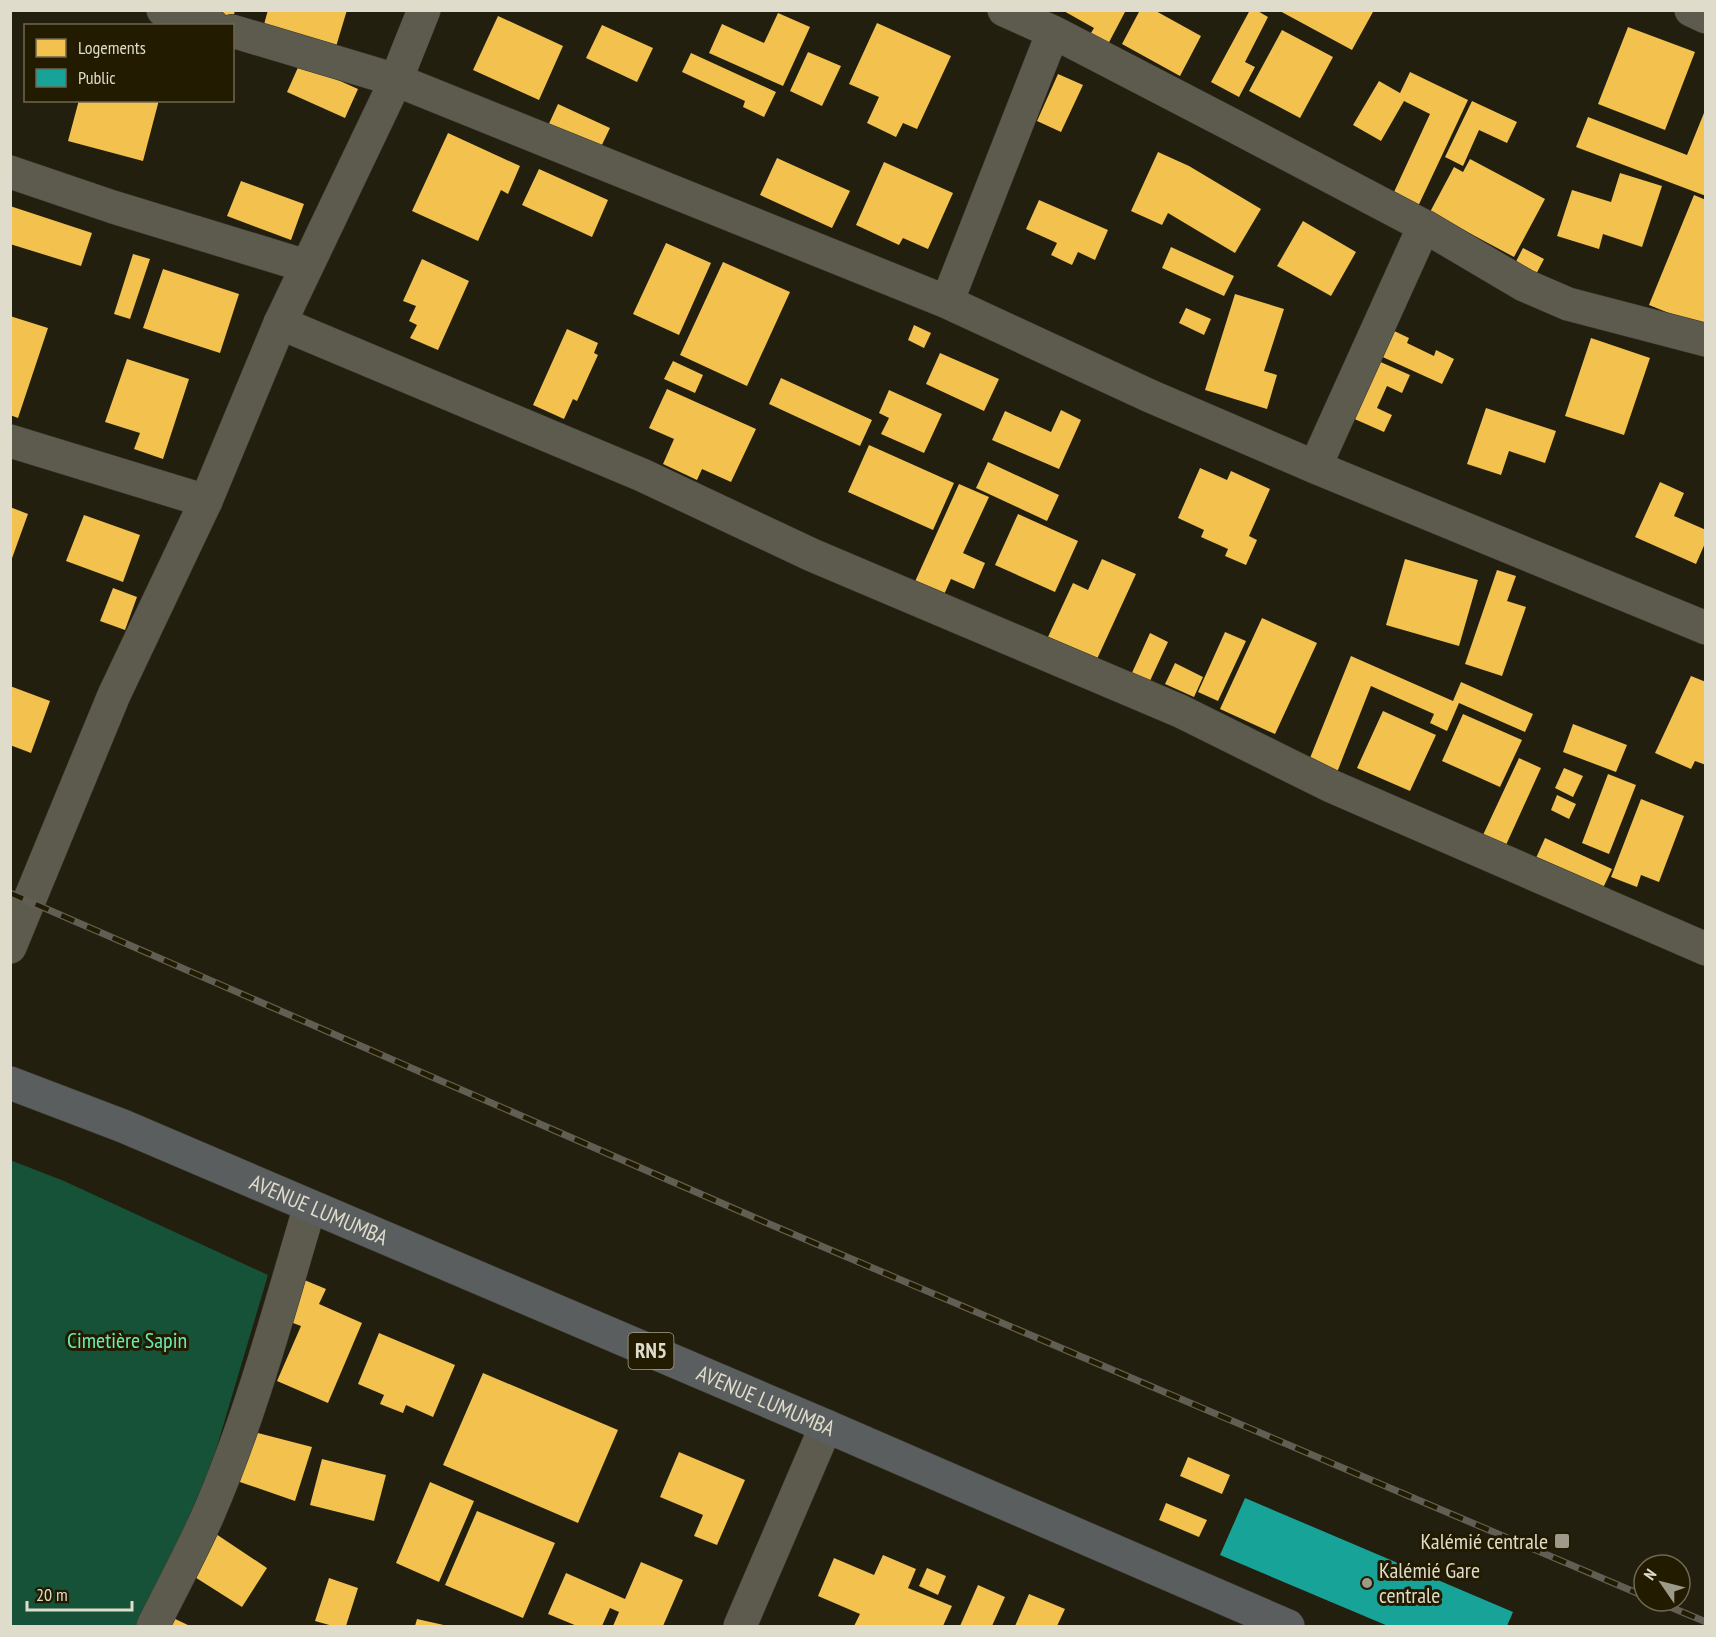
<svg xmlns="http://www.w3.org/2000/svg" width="1716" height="1637" font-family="'PT Sans Narrow',sans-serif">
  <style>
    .green { fill: #155237 }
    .homes { fill: #f2c14e }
    .public { fill: #17a398 }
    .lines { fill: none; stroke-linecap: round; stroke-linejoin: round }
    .street-casing { stroke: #3b382d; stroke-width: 34 }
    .secondary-casing { stroke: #3b382d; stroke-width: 34 }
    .highway-casing { stroke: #3b382d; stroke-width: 34 }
    .street { stroke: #5d5a4e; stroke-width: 33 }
    .secondary { stroke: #5d5a4e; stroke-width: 33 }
    .highway { stroke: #5a5e5e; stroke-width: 33 }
    .rail-casing { stroke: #615f54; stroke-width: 7 }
    .rail { stroke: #221b00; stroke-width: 4.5; stroke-dasharray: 14; stroke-linecap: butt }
    .poi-dot { fill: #9d9a89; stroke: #221b00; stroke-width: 2 }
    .labels { text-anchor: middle; stroke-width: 6; stroke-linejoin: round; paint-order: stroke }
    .shield { fill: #221b00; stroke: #a6a28e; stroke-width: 1.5 }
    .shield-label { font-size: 21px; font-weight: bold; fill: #dfdccb }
    .street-label { font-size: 22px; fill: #dfdccb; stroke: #221b00 }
    .park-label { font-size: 22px; fill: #6aedb2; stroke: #221b00 }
    .poi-label { font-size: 22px; fill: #dfdccb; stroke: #221b00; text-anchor: end }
  </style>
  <rect width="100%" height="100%" fill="#231f0f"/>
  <path class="green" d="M10,1160L64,1181L268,1275L204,1490L136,1626H11Z"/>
  <path class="homes" d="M208,10H235L233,19Z
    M268,10H347L335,50L263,28Z
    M1062,10H1126L1106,48L1088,38L1094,28Z
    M1140,10H1154L1201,36L1180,76L1122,44Z
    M1250,10H1256L1268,17L1245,62L1255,67L1239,97L1211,82Z
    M1278,10H1374L1352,50Z
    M778,13L810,27L783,86L709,53L722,24L764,43Z
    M498,16L563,46L539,100L473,70Z
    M877,23L951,56L917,129L903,123L896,137L867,123L879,97L849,84Z
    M602,25L653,48L637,82L586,58Z
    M1628,27L1695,52L1665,130L1598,104Z
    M1282,30L1333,57L1300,118L1249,91Z
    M808,52L841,66L822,106L790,91Z
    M691,53L776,92L764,117L743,107L745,101L682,72Z
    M300,63L358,89L345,118L287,92Z
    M1410,72L1468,100L1413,217L1388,205L1430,114L1404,101L1381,141L1353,125L1379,81L1400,93Z
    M1058,74L1083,85L1061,132L1037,121Z
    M79,100H159L143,161L68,141Z
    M1472,101L1517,122L1507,143L1479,130L1463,166L1445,157Z
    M558,104L610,128L599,151L547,128Z
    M1706,108V196L1576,147L1588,117L1687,155Z
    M448,133L520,166L508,194L501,190L478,241L412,211Z
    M1158,152L1189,166L1261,209L1235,253L1168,213L1162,225L1131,211Z
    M777,158L850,191L832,228L760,195Z
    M1470,159L1545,199L1514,257L1430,212L1454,167L1463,172Z
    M884,162L953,193L928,249L903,238L899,245L856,225Z
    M539,169L608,200L592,237L522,205Z
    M1620,173L1662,186L1642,247L1603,234L1599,249L1557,236L1572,190L1611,202Z
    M241,181L304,204L291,240L227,216Z
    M1694,195L1706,200V328L1649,305Z
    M1039,200L1108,230L1095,260L1078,252L1072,265L1051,255L1057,243L1026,229Z
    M10,206L92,233L81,266L10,244Z
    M1303,221L1356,252L1331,296L1277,266Z
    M666,243L711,263L679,335L633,314Z
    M1171,247L1234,276L1224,296L1162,268Z
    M1523,248L1544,259L1531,284L1510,273Z
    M133,254L150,259L130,319L114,314Z
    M422,259L469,281L438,350L410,338L417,325L409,321L416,306L403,301Z
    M723,262L790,292L747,386L680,355Z
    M163,269L239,294L220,353L143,328Z
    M1235,294L1284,309L1264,371L1277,375L1267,409L1205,390Z
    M1186,308L1211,319L1204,335L1179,323Z
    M10,316L48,328L18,418L10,415Z
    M914,325L931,333L924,348L908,340Z
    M1388,328L1409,338L1407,343L1434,356L1436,350L1454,359L1442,384L1376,354Z
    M567,329L598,343L594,353L598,355L577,401L573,399L564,419L533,405Z
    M1591,338L1650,358L1624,435L1565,416Z
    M940,353L999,379L984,411L926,384Z
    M127,359L189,379L163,459L134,449L140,433L105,422Z
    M1376,360L1410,375L1402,393L1387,386L1377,408L1392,415L1384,432L1350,417Z
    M673,361L703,375L695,393L664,379Z
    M781,378L872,420L860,446L769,404Z
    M667,389L756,429L731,482L702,469L697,480L663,464L674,439L649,428Z
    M889,390L942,414L924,453L881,434L889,418L879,413Z
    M1486,408L1556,431L1545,463L1509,451L1501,475L1467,464Z
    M1061,410L1081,420L1059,469L992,440L1005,411L1051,432Z
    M869,445L954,483L933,530L848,492Z
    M988,462L1059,495L1047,521L976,488Z
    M1200,468L1227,480L1231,471L1270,489L1249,536L1257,540L1246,565L1225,556L1228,549L1201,537L1204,530L1178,518Z
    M1660,482L1684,493L1674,516L1706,530V541L1696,564L1635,537Z
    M959,484L989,497L963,553L985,563L974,589L951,579L942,599L913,586Z
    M10,507L28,514L11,561H10Z
    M1018,514L1078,541L1055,592L995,565Z
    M84,515L140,535L123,582L66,561Z
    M1102,559L1136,574L1097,659L1048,637L1073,583L1088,590Z
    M1405,559L1478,580L1459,646L1386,625Z
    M1497,570L1516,576L1507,601L1526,607L1502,676L1465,664Z
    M113,588L137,597L125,630L100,621Z
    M1262,618L1317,643L1275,734L1220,709Z
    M1225,632L1246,641L1218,701L1198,692Z
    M1150,633L1168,642L1149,683L1131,675Z
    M1351,656L1453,701L1461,682L1533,714L1525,732L1459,703L1447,731L1430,723L1434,714L1371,686L1336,775L1308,763Z
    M1175,663L1203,677L1194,697L1165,684Z
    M1691,676L1706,682V765L1695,761L1691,769L1655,753Z
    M10,686L50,701L31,753L10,745Z
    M1383,711L1436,735L1410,791L1357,768Z
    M1463,714L1522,740L1500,787L1442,761Z
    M1573,724L1627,745L1616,772L1563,752Z
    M1519,758L1541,768L1506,845L1483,835Z
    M1564,768L1583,776L1573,797L1555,788Z
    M1608,774L1636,785L1609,854L1582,843Z
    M1557,795L1576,804L1569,819L1551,810Z
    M1641,799L1684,816L1659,882L1641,875L1637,887L1611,877Z
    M1545,838L1612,869L1603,888L1536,858Z
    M302,1279L326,1289L319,1304L362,1323L328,1403L277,1381L301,1326L285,1320Z
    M379,1333L455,1365L433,1417L406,1405L403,1413L380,1404L384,1395L358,1384Z
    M483,1373L618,1430L578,1523L443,1465Z
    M254,1432L312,1447L295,1501L237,1481Z
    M679,1452L745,1480L717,1545L694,1536L703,1515L660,1497Z
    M1188,1457L1230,1475L1222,1494L1180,1476Z
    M322,1459L386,1475L374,1521L310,1505Z
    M430,1482L474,1501L439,1582L396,1563Z
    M1166,1503L1207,1520L1199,1537L1159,1520Z
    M477,1511L555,1543L523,1618L445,1585Z
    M216,1534L267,1568L242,1607L190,1574Z
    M883,1555L916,1569L908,1588L952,1606L943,1626H854L860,1614L818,1596L834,1558L874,1575Z
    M641,1562L683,1580L663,1626H613L619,1612L610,1608L602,1626H577L548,1614L566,1573L625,1599Z
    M927,1568L946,1576L938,1595L919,1586Z
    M329,1578L358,1588L346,1626H333L315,1621Z
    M978,1585L1005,1597L992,1626H960Z
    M1029,1594L1065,1609L1057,1626H1015Z
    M171,1617L190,1626H166Z
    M417,1619L448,1626H415Z"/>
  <path class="public" d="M1245,1498L1513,1612L1507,1626H1388L1220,1555Z"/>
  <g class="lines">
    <g class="street-casing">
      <path id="street" d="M163,10L213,26
        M1004,10L1053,32L1234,126L1424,226L1524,285L1568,304L1706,340
        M1691,10L1706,17
        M232,31L396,80L947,302L1150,396L1315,467L1706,628
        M10,172L113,207L306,266
        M947,302L1053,32
        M280,323L642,475L812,555L1180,711L1331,786L1706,949
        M10,441L206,501
        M1315,467L1424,226
        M153,1626C171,1590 191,1553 208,1515C251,1416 279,1310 310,1206
        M740,1626L826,1426"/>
    </g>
    <g class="secondary-casing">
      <path id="secondary" d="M10,947L114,695L206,501L280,323L396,80L424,10"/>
    </g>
    <g class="highway-casing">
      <g id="highway">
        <path id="s1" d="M10,1083L123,1126L826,1426L1288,1626"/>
      </g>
    </g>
    <use href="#street" class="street"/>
    <use href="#secondary" class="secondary"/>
    <use href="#highway" class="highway"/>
    <g class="rail-casing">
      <path id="rail" d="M10,893L767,1223L1644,1596
        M1656,1601L1706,1622"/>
    </g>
    <use href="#rail" class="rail"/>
  </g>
  <g class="poi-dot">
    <rect x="1554" y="1533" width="16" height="16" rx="3"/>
    <circle cx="1367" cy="1583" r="6"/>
  </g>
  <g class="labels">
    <rect class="shield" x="628.5" y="1333" width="45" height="36" rx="4.5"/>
    <g class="shield-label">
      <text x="651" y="1358">RN5</text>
    </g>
    <g class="street-label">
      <text dy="8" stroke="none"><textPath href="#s1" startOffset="334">AVENUE LUMUMBA</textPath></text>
      <text dy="8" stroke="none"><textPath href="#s1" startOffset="820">AVENUE LUMUMBA</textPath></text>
    </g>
    <g class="park-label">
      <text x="127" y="1348">Cimetière Sapin</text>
    </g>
    <g class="poi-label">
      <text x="1548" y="1549">Kalémié centrale</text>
      <text x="1379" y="1578" text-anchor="start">Kalémié Gare<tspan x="1379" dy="25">centrale</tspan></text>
    </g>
  </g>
  <rect width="1716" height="1637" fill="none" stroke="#dfdccb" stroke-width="24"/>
  <rect x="24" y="24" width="210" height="78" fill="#221b00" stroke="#6e6851" stroke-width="1.5"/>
  <rect x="36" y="39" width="30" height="18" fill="#f2c14e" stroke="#6e6851" stroke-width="1.5"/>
  <text x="78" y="54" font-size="18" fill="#dfdccb">Logements</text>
  <rect x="36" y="69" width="30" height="18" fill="#17a398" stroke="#6e6851" stroke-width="1.5"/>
  <text x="78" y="84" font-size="18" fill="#dfdccb">Public</text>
  <g transform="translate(1662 1583) rotate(305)"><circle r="28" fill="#221b00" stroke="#6e6851" stroke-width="1.5"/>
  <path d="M0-4.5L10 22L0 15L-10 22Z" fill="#9d9a89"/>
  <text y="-9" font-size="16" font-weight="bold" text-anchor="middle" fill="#dfdccb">N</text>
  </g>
  <path d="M27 1601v9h105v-9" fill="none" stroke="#dfdccb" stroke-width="3"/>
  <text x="36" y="1601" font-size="18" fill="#dfdccb" stroke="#221b00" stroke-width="4.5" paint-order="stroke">20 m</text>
</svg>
